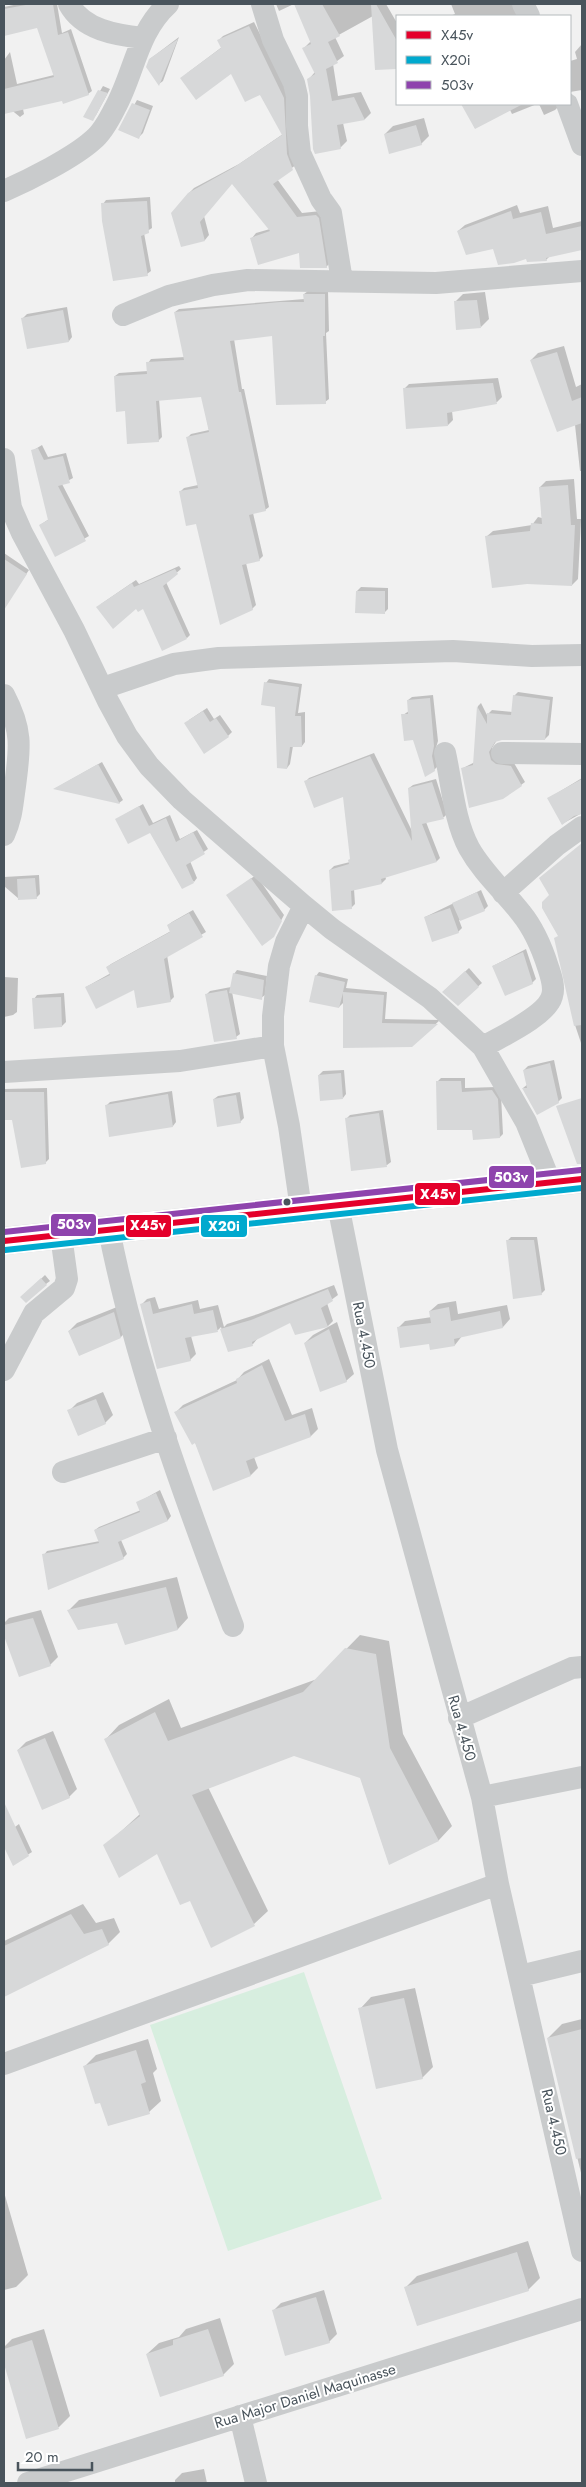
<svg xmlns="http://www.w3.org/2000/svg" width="586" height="2487" font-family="Jost,sans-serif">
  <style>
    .garden { fill: #d7eedf }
    .shadow { fill: #0003 }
    .building { fill: #d7d8d9 }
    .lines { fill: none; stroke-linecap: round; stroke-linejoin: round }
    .minor { stroke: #c9cbcc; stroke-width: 22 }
    .secondary { stroke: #c9ccce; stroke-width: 28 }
    .bus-1-casing { stroke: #fff; stroke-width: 10 }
    .bus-2-casing { stroke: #fff; stroke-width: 10 }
    .bus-3-casing { stroke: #fff; stroke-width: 10 }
    .bus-1 { stroke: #e4002b; stroke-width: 6 }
    .bus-2 { stroke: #00a9ce; stroke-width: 6 }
    .bus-3 { stroke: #8e44ad; stroke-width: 6 }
    .bus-dot { fill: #49545c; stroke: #fff; stroke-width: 2 }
    .labels { text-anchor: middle; stroke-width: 4; stroke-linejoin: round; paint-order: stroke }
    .street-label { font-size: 15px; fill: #49545c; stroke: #fff }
    .line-badge { stroke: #fff; stroke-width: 2 }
    .badge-label { font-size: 14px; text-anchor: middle; font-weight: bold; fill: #fff }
  </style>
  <rect width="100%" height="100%" fill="#f1f1f1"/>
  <path class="garden" d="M304,1972L382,2199L228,2251L150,2025Z"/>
  <path class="shadow" d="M18,4H57L62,33L71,29L92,91L88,94L23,109L24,114L20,117L4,104V60L10,52L17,84L54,75L38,27L7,34L4,36V7Z
    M276,4H294L279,11Z
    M295,4H386L397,23V67L377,68L373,16L335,37L344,56L333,64L338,96L361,92L371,113L365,119L343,123L347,141L340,148L308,80L315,72L304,48L311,41Z
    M451,4H520L517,16H450L455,14Z
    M254,22L287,88L297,164L277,179L302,213L321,211L331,262L326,267L300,251L252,238L256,233L270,229L232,183L204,216L209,235L205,240L182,246L189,193L194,188L239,164L283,134L260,94L231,72L186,74L222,47L219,40L223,36Z
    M179,37L163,81L159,84L150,59Z
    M582,44V90L570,92V61L577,59L575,52Z
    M103,86L110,89L96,115L92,119L85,116Z
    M137,100L153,106L143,133L139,137L120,130Z
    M463,104H537L512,114L510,110L475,128Z
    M539,104H561L555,110L544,115Z
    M424,118L429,136L421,144L385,134L393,126Z
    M150,197L152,228L144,233L151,271L147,274L103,204L106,200Z
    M517,205L520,213L548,206L553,228L582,221V249L550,256L546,260L527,257L494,247L458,231L465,225Z
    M308,291H328L329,331L326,333L329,399L325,402L274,335L234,339L242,389H244L269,507L265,510L253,513L263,556L259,560L246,563L256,605L252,609L180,492L184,488L198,485L188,437L191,434L209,430L202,396L159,399L162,437L158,441L126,410L115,376L119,373L148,371V363L151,359L185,357L175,312L179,309L305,299L304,294Z
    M485,292L489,319L481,327L455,302L463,294Z
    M67,307L72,337L69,341L23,318L27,314Z
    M564,346L576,387L582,384V471H580L575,425L531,360L538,353Z
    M498,378L502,397L497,402L452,411L453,420L448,425L404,389L409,384Z
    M42,445L48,457L66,453L73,478L62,484L89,536L56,555L40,525L49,519L32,451Z
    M574,479L577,519H581L578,579L572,585L486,537L493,531L532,525L538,517L542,518L540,487L546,481Z
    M4,553L29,570L8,601L4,598Z
    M179,566L181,569L166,582L190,635L187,638L143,607L101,604L136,580L139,584Z
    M361,587L388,588V609L384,613L357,591Z
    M269,679L302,684L298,713L305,712V742L302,746H293L290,764L287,768L276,706L266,683Z
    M518,692L553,697L549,735L545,739H502L497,740L492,748L494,756L514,763L525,782L521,785L463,768L475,762L478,706L481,703L487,715L492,710L512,712L514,696Z
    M433,695L438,741L435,751L438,766L434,770L413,739L403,715L409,711L408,700L412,697Z
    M207,708L214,719L220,715L232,732L228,736L189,720Z
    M374,753L412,831L409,788L413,785L436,779L447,814L444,817L426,822L440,858L437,861L385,876L386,879L382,883L354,889L355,904L351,908L330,870L334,866L350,862L352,858L344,795L306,781L309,778Z
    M102,762L123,800L119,803L56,788Z
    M582,778V813L562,824L549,798Z
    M143,804L153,823L170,815L180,839L197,830L208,849L190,861L197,878L194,882L151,831L117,819Z
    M582,844V893L580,894L582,904V1046L574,1022L559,935L545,875Z
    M39,875L40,894L36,898L19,899L4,886V877Z
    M256,875L284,915L273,936L232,892Z
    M481,890L488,906L484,910L459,920L462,928L458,932L425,917Z
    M193,910L206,932L167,955L174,997L170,1001L135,988L86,987L111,973L107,967L111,964L171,931L168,925L172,922Z
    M526,949L536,979L532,983L493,966Z
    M469,968L482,983L458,1004L444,991Z
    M237,970L267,976L265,995L261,998L232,992L240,1034L236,1037L206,995L210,991L231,987L234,974Z
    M319,972L348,979L346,988L387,992L385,1019L440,1020L412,1046L344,1002L339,1007L316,976Z
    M4,977L18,978L17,1012L13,1015L4,1017Z
    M64,993L66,1022L62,1026L34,999L37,995Z
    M554,1060L562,1098L558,1102L523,1088L528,1084L524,1070L528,1066Z
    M344,1070L346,1094L343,1098L319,1075L323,1071Z
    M441,1078H465V1088L496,1087L501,1095L503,1134L500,1137L473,1129L437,1082Z
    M47,1088L49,1159L45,1163L13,1118H4V1089Z
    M172,1091L176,1122L173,1126L106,1106L110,1102Z
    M240,1092L244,1118L240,1122L214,1099L218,1096Z
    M383,1110L391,1162L387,1165L352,1169L346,1119L350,1115Z
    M511,1237H537L545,1290L541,1294L507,1241Z
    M45,1275L50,1281L46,1284L22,1297Z
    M334,1285L338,1295L327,1303L333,1321L328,1326L291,1321L258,1338L253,1344L228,1350L221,1327L218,1330L191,1336L196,1354L190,1360L141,1305L147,1299L155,1297L159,1309L198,1300L200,1309L218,1305L224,1327L227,1324L258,1314Z
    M456,1301L458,1314L507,1305L510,1319L503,1327L462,1336L455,1345L398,1328L405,1321L432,1317L430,1311L438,1304Z
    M122,1305L128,1329L121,1337L69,1331L77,1323Z
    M337,1322L354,1374L346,1381L305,1343L313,1335Z
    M269,1359L292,1415L312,1408L318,1429L311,1436L254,1457L258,1468L251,1475L214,1489L195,1442L176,1412L183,1405L237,1380L244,1372Z
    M103,1392L113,1415L105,1423L69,1411L77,1403Z
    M160,1490L171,1516L168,1520L121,1540L127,1554L123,1558L44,1555L47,1551L100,1541L95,1530L99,1527L141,1510L137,1503Z
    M177,1577L188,1618L178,1629L126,1644L118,1622L69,1610L79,1600Z
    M41,1610L58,1657L50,1665L20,1676L4,1632V1623L9,1618Z
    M360,1635L389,1641L403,1734L452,1826L439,1840L390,1863L361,1777L294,1755L208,1787L268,1911L254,1924L190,1899L158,1852L105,1846L140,1814L106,1739L119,1725L169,1699L181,1728L317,1679Z
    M53,1731L77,1789L69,1797L18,1750L26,1742Z
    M19,1824L32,1852L13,1864L4,1844V1835Z
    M83,1904L96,1923L114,1918L120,1932L108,1944L4,1995V1941Z
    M415,1988L433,2067L422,2078L360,2009L371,1997Z
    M582,2019V2177L548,2038L562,2024Z
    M148,2039L157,2069L153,2073L161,2101L149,2112L101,2101L85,2066L96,2055Z
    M4,2192L28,2275L16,2287L4,2290Z
    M528,2241L540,2278L528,2290L406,2287L417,2276Z
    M324,2290L337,2334L329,2342L273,2311L281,2303Z
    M220,2318L234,2364L223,2375L147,2354L159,2343L179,2337L186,2329Z
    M44,2329L70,2416L59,2427L27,2437L4,2360V2347L12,2339Z
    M204,2469L207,2483H175V2480L182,2473Z"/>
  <path class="building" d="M31,4H53L58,35L68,32L89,95L63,104L62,101L4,114V89L54,77L37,28L4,36V9Z
    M294,4H322L340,36L328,42L338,63L326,69L332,101L354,97L365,120L337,125L341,149L315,154L313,149L310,96L307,79L315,74L302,48L311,44Z
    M371,4H376L397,41V69L375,70Z
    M249,26L284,98L287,154L293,170L273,184L297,217L316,215L319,218L327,268H300L299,253L258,265L250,238L270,231L232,184L200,222L205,241L181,247L171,213L188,193L233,168L282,135L260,95L245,102L231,74L196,100L180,78L221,48L217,40Z
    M178,39L159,86L146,67L149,59Z
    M98,90L108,93L93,121L83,117Z
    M132,103L150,110L139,139L118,130Z
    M461,104H523L475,129Z
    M416,125L422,145L389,154L384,134Z
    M147,201L149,233L141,236L148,276L113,281L102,221L101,203Z
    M511,211L513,219L541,212L546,234L582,226V250L546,258L547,261L527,262L526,259L514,263L498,265L493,249L466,255L457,231Z
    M303,294H325V336H323L326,404L276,405L272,336L230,341L239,392H241L266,511L249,515L260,561L242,565L253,610L220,625L196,524L186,526L179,491L198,488L186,437L209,432L201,397L156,401L159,442L127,444L125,411L116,412L114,376L147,374L146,362L184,360L174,312L280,302H304Z
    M477,300L481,328L456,330L454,301Z
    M63,310L69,342L27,349L21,318Z
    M557,352L572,401L582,397V423L557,432L530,360Z
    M493,383L497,404L447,413L448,426L406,429L403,388Z
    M38,448L44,460L63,456L70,483L58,486L86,541L55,557L39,525L48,520L31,450Z
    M568,485L571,525H575L572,586L527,584L492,588L485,536L530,531L531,523L542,524L539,487Z
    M4,559L27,574L4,610Z
    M175,569L178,574L163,586L187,639L162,651L143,609L138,612L136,609L113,629L96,607L132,583L134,587Z
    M356,591H385V614L355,613Z
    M264,682L299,687L295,716H301L302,747H290L287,769L277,768L275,707L261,705Z
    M513,695L550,700L545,740H502L495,742L489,752L491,760L496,764L511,766L522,786L503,799L469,808L461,768L473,765L477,706L487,724V713L511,715Z
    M430,698L434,746L432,756L435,771L425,777L413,740L404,741L401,714H408L407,700Z
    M203,711L210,722L216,718L229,737L204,754L184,723Z
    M370,756L412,841L408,788L432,782L444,819L422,824L437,862L381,879L382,884L351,891L352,909L332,911L329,870L349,864L348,860L350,859L343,797L314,808L304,781Z
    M98,764L120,804L53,789Z
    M582,779V814L574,816L562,825L547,798Z
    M139,806L149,826L166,818L176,842L193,832L205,854L186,865L194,883L182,889L150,833L128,844L115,819Z
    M582,843V1025L574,1026L554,938L558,936L542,908V902L549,895L539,878Z
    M35,878L37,899L18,900L17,879Z
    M251,878L282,921L274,937L262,946L226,895Z
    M477,892L485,911L460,921L452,903Z
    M450,908L459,933L432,942L424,917Z
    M189,913L203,937L164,959L171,1002L137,1008L134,990L96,1009L85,987L110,975L106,967L170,932L167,925Z
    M523,952L533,984L505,996L492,966Z
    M465,971L479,987L458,1006L442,992Z
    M233,973L264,980L262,1000L229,993Z
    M315,975L345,982L343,992L384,995L382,1023L438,1024L412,1047L343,1048V993L339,1008L309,1002Z
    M227,990L237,1039L214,1042L205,994Z
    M61,997L62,1027L34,1029L32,998Z
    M550,1063L559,1103L537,1115L522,1088H527L523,1070Z
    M341,1073L343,1099L320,1101L318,1075Z
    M436,1081H461L462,1092L492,1090L498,1099L500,1138L473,1140L472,1130H437Z
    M4,1092H44L46,1164L21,1168L12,1120H4Z
    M168,1094L173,1127L109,1137L105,1105Z
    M236,1095L241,1123L217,1127L213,1099Z
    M582,1098V1164H577L556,1106Z
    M379,1113L387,1167L351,1171L345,1118Z
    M506,1240H534L542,1295L513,1299Z
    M41,1278L47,1285L26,1303L20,1297Z
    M328,1289L333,1301L321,1308L328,1327L295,1335L290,1323L252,1342L253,1346L228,1352L220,1329L251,1320Z
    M150,1301L153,1314L192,1304L194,1314L213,1310L218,1332L185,1338L191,1361L157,1369L140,1304Z
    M449,1307L451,1321L500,1311L503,1328L454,1339L455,1346L430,1350L429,1344L400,1348L397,1327L431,1323L429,1311Z
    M114,1312L121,1338L79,1356L68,1331Z
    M329,1329L347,1382L320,1392L304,1343Z
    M262,1365L285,1421L305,1414L311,1437L246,1461L251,1476L213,1491L195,1443L192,1445L174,1412L237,1383L236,1379Z
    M96,1399L106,1424L78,1436L67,1410Z
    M156,1493L168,1521L118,1542L124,1559L48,1590L42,1554L99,1543L94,1530L140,1512L136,1502Z
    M166,1587L178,1630L125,1645L117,1623L78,1630L67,1610Z
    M33,1618L51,1666L19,1677L4,1636V1625Z
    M345,1648L376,1654L390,1748L439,1841L389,1865L360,1778L294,1756L192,1795L255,1926L211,1948L190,1901L180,1905L157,1854L119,1878L103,1845L140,1816L104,1739L155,1712L168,1741L303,1692Z
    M45,1738L70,1798L42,1810L17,1750Z
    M4,1802L29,1856L13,1866L4,1847Z
    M71,1914L84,1934L102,1929L109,1945L4,1997V1946Z
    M404,1998L423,2079L376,2089L358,2008Z
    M582,2029V2158L576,2159L547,2038Z
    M136,2050L146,2082L141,2084L150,2114L108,2126L100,2103L95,2104L83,2066Z
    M517,2252L529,2291L417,2326L404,2287Z
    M316,2297L330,2343L285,2356L272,2310Z
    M208,2329L224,2376L160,2397L146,2354L173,2345V2340Z
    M32,2340L59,2429L26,2439L4,2364V2349Z"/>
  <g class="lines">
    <path class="minor" d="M69,4C83,30 116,35 143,38
      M262,4L273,40L294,83L297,96V126L300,153L321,199L331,213L342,281
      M523,4L529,16
      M567,104L582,145
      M4,191C29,180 73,158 93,140C102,133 110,118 115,108C134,74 137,32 168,4
      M123,315L169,296L213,285L248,280L436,283L582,271
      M4,459L11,508L22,533L74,630L108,701L127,736L149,766L182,800L304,906L332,929L430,998L483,1047L526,1122L551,1184
      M103,688L174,664L219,658L453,651L532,656L582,655
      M4,695C23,731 20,748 15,786C12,806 12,817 4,835
      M445,753C452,784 454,820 469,848C483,873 504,891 521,913C534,929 542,948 548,967C551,976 555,987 552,996C547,1016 500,1037 483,1047
      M502,753L582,754
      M503,893L557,845L582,827
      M4,1072L180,1061L273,1046
      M338,1205L387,1450L482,1797L498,1884L582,2251
      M301,1209L289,1126L273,1046V1016L279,966L286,942L304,906
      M109,1230C136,1366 184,1496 233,1626
      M4,1370L34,1313L64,1288L67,1279L61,1235
      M63,1472L166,1438
      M459,1718L572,1668L582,1667
      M482,1797L582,1777
      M520,1976L582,1961
      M4,2064L498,1884
      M240,2416L256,2483
      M28,2483L582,2309"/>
    <path class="secondary" d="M4,1241L582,1179"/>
    <g class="bus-1-casing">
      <path id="bus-1" d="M4,1241L582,1179"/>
    </g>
    <g class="bus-2-casing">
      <path id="bus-2" d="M5,1250L582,1188"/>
    </g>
    <g class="bus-3-casing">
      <path id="bus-3" d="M4,1232L581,1170"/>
    </g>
    <use href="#bus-1" class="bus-1"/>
    <use href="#bus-2" class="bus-2"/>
    <use href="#bus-3" class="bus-3"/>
  </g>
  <circle class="bus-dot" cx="287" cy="1202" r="4.5"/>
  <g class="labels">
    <g class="street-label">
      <text transform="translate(364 1335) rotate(79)" y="5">Rua 4.450</text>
      <text transform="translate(462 1728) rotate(74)" y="5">Rua 4.450</text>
      <text transform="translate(554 2122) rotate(77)" y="5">Rua 4.450</text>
      <text transform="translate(305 2396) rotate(-17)" y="5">Rua Major Daniel Maquinasse</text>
    </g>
  </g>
  <g class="line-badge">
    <rect x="488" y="1165" width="47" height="24" rx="5" fill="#8e44ad"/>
    <rect x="414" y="1182" width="47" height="24" rx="5" fill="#e4002b"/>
    <rect x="50" y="1213" width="47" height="24" rx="5" fill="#8e44ad"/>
    <rect x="125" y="1214" width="47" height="24" rx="5" fill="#e4002b"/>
    <rect x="200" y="1214" width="48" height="24" rx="5" fill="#00a9ce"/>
  </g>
  <g class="badge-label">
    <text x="511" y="1182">503v</text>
    <text x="438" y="1199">X45v</text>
    <text x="74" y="1229">503v</text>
    <text x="148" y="1230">X45v</text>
    <text x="224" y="1231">X20i</text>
  </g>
  <rect width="586" height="2487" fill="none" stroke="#49545c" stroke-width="10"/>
  <rect x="396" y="15" width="175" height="90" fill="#ffffff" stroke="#b6bbbe"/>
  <rect x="406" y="31" width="25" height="8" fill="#e4002b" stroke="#b6bbbe"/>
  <text x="441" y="40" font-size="15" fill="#49545c">X45v</text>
  <rect x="406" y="56" width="25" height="8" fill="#00a9ce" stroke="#b6bbbe"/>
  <text x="441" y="65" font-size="15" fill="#49545c">X20i</text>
  <rect x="406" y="81" width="25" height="8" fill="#8e44ad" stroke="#b6bbbe"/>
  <text x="441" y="90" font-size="15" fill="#49545c">503v</text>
  <path d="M18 2462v8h74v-8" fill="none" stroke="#49545c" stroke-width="2.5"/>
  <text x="25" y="2462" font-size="15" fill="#49545c" stroke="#ffffff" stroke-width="4" paint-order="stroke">20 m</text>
</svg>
